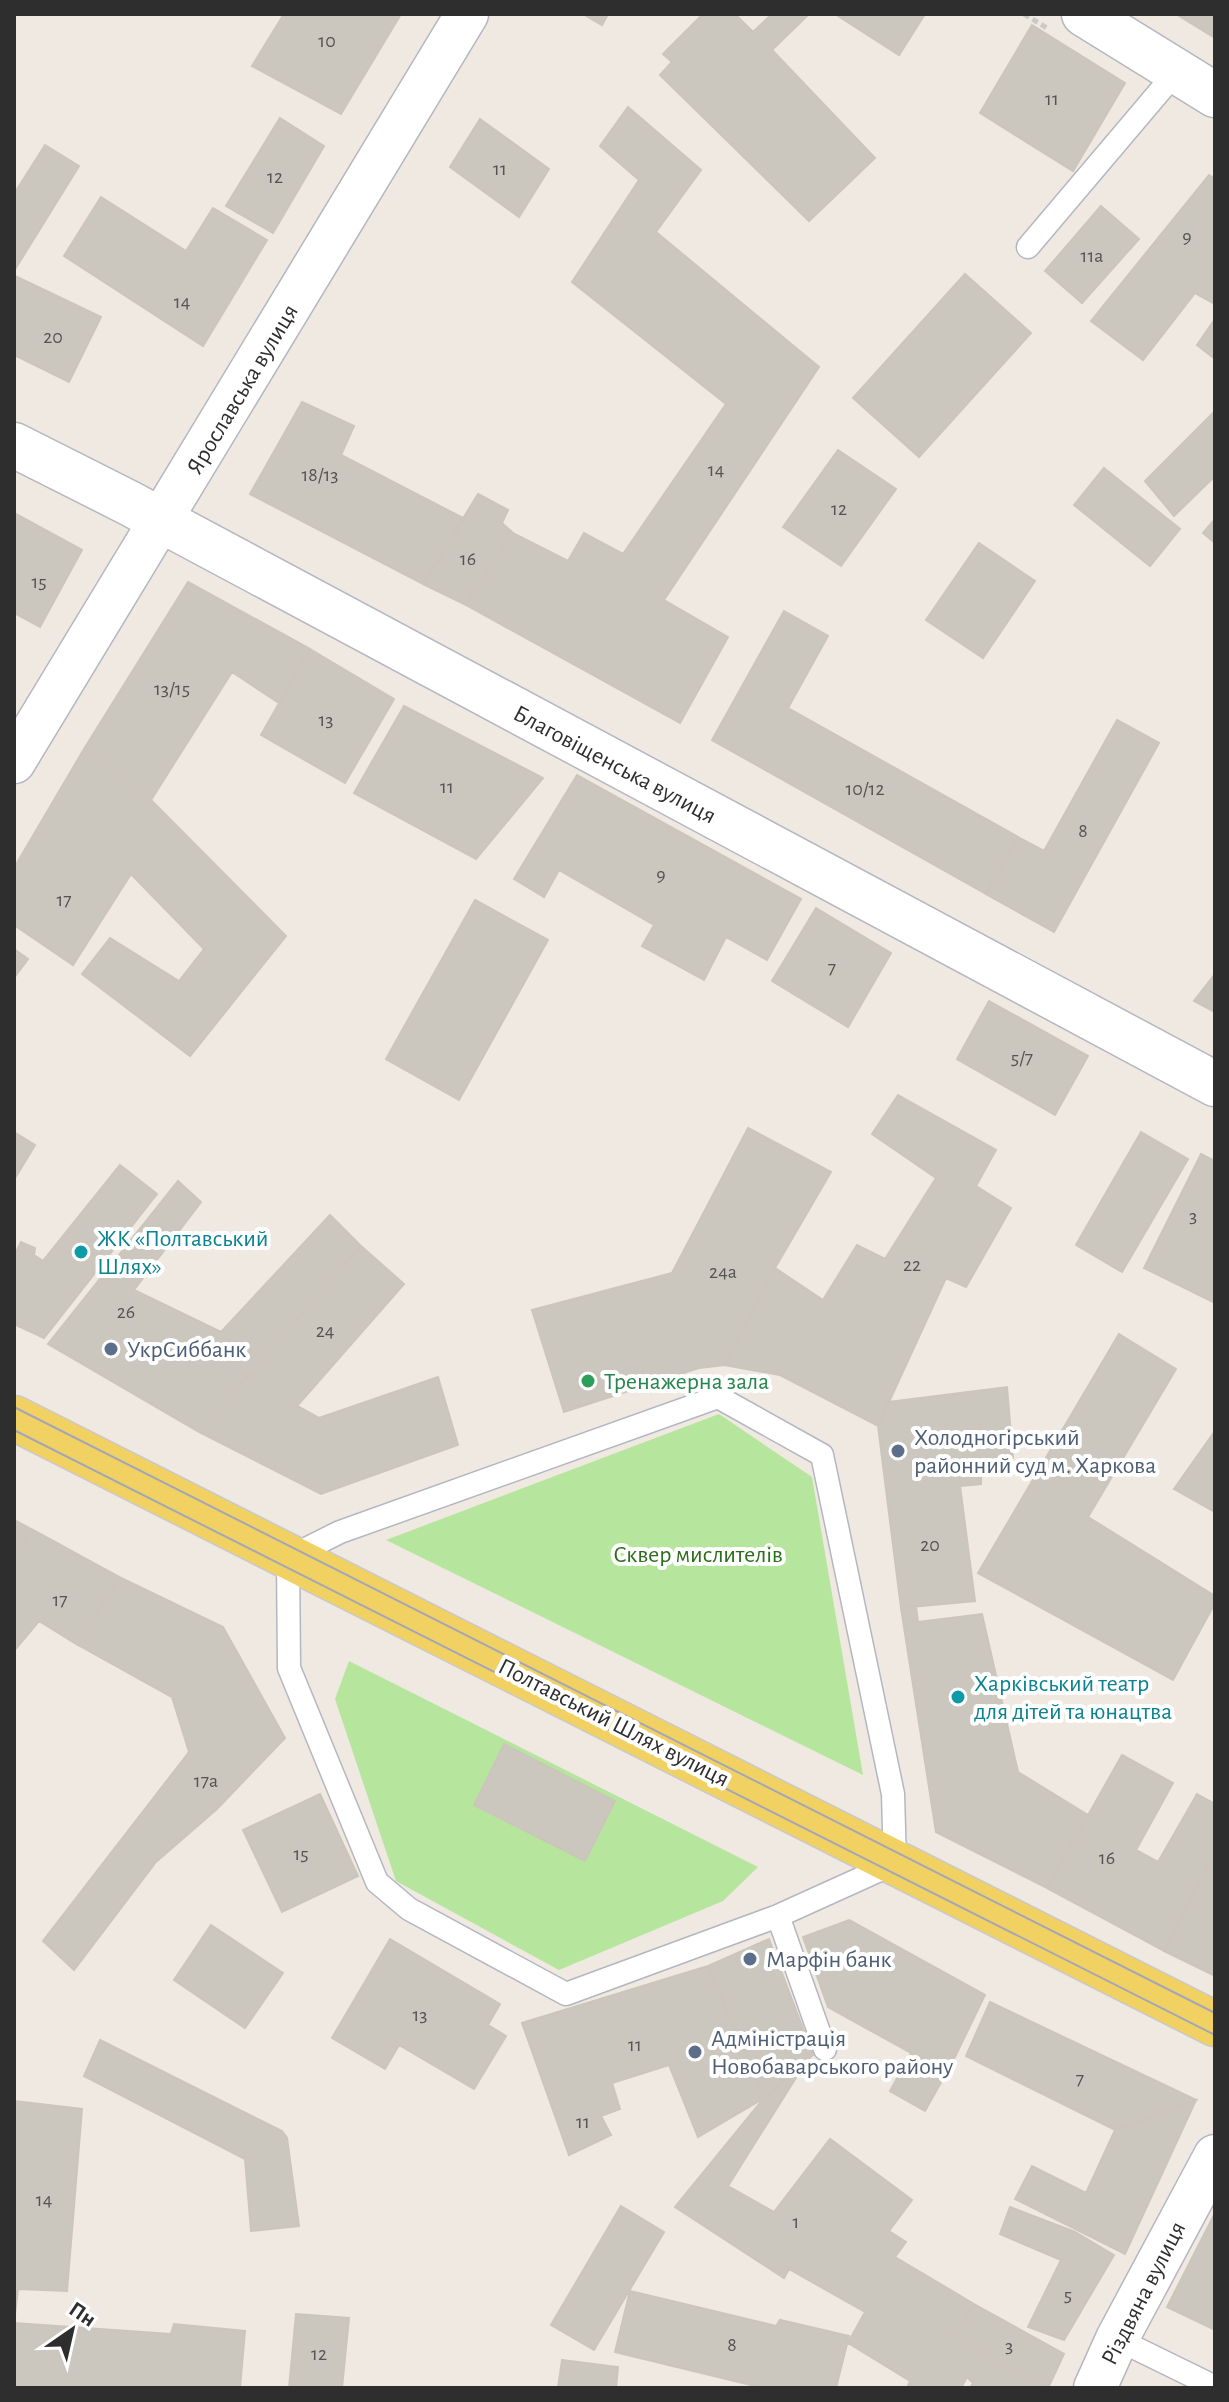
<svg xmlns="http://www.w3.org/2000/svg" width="1229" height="2402" font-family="'Alegreya Sans',sans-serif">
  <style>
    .green { fill: #b6e59e }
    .building { fill: #cbc7bf; stroke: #cbc5ba; stroke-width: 2 }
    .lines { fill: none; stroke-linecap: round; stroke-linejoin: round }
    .lane-casing { stroke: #b4b7c1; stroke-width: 25 }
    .street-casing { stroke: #b4b7c1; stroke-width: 45 }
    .secondary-casing { stroke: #b4b7c1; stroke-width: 47 }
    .primary-casing { stroke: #c9c9c9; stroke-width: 47 }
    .path { stroke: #c9c9c9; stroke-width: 5; stroke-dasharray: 6 4; stroke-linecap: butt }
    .lane { stroke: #fff; stroke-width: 22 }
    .street { stroke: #fff; stroke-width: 42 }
    .secondary { stroke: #fff; stroke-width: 44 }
    .primary { stroke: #f2d163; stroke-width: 44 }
    .tram { stroke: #a3a6b8; stroke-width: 2 }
    .culture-dot { fill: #0f9aa8; stroke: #fff; stroke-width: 3 }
    .service-dot { fill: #5c6f8a; stroke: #fff; stroke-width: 3 }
    .leisure-dot { fill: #2e9e5b; stroke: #fff; stroke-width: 3 }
    .labels { text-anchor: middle; stroke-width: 8; stroke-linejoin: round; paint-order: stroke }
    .number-label { font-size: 20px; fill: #555452 }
    .street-label { font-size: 24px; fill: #2e2e2e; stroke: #fff }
    .culture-label { font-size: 24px; fill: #0d838f; stroke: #fff; text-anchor: start }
    .service-label { font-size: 24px; fill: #4e5e75; stroke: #fff; text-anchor: start }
    .leisure-label { font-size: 24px; fill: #27864d; stroke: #fff; text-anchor: start }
    .park-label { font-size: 24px; fill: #2c6e1b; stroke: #fff }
  </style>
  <rect width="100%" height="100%" fill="#efe9e1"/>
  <path class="green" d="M719,1414L812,1477L863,1775L386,1540Z
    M349,1661L758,1867L723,1901L559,1970L396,1881L335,1699Z"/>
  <path class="building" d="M284,14H401L341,114L252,66Z
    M583,14H608L602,25Z
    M703,14H735L753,32L772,14H809L772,50L875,158L809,221L660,75L672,62L663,54Z
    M835,14H925L899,55Z
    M1176,14H1215V38Z
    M1032,25L1125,83L1073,171L980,113Z
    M628,107L701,170L656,232L819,367L664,600L728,637L680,723L466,605L513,533L568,561L584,533L623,554L726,404L572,282L639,180L600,146Z
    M280,118L324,146L273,233L226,206Z
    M480,119L549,169L519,217L450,167Z
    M45,145L79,166L14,271V194Z
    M1209,175L1215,179V304L1195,293L1143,360L1091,321Z
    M101,197L186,251L213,208L267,240L203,346L64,256Z
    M1101,206L1139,239L1082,303L1045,271Z
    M965,274L1031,333L919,457L853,398Z
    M15,276L101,317L69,382L14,355Z
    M1215,319V359L1197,345Z
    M302,402L354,426L341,455L465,519L423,584L250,494Z
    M1215,411V476L1174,516L1145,481Z
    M838,450L896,489L841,566L783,527Z
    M1104,468L1180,529L1150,566L1074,505Z
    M478,494L508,510L502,523L513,533L466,605L423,584Z
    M14,513L82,550L40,627L14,613Z
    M1215,519V543L1203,533Z
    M979,543L1035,581L983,658L926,620Z
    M188,582L310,649L279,703L232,672L151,800L84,749Z
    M784,611L828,636L788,708L1018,837L986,894L712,740Z
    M310,649L394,699L345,783L261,735Z
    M404,706L543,778L476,859L354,793Z
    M1117,720L1159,743L1054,932L986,894L1018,837L1044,851Z
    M84,749L151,800L286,936L190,1056L82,974L110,938L179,981L204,949L131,874L73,965L14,925V868Z
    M577,775L801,899L767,960L726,937L704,980L642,946L654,925L559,870L544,897L514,879Z
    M475,900L548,940L459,1100L386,1059Z
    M816,908L891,953L848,1027L772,981Z
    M14,949L28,959L14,978Z
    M1215,974V1012L1194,1001Z
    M989,1001L1088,1056L1055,1115L957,1059Z
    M898,1095L996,1150L976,1186L1011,1208L966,1287L946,1278L878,1426L780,1375L724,1365L775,1268L823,1300L857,1245L885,1259L936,1178L872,1134Z
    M748,1128L831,1172L775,1268L724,1365L699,1368L564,1412L532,1310L672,1273Z
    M14,1132L35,1145L14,1180Z
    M1141,1132L1188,1159L1122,1272L1076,1245Z
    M1201,1154L1215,1161V1303L1144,1268Z
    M120,1165L157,1194L44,1338L14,1324V1256L21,1242L35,1248L34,1255L43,1261Z
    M178,1181L201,1202L134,1290L221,1332L330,1215L361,1246L199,1432L48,1344Z
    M361,1246L404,1284L297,1406L319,1418L438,1377L458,1445L321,1494L199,1432Z
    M1119,1334L1176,1369L1088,1517L1215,1596V1603L1173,1680L978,1573Z
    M1007,1387L1013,1458L981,1462V1484L960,1486L975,1601L901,1608L878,1426L889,1402Z
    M1215,1431V1512L1174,1489Z
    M14,1520L33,1530L14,1555Z
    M33,1530L119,1577L78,1645L39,1621L14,1651V1555Z
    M119,1577L223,1627L285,1738L217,1809L156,1862L74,1970L43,1941L189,1752L172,1697L78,1645Z
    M916,1607L918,1622L982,1614L1018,1772L1088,1815L1047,1888L936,1832L901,1608Z
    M504,1744L615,1801L585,1861L474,1805Z
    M1122,1755L1173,1783L1136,1850L1158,1862L1197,1794L1215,1804V1852L1164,1951L1047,1888Z
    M320,1794L358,1876L282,1912L243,1830Z
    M1215,1852V1976L1164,1951Z
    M849,1920L985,1995L953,2061L925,2111L890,2091L911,2053L828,2007L803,1937Z
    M211,1925L283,1973L245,2028L174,1980Z
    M390,1939L500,2004L488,2025L506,2036L474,2089L399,2045L385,2069L332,2038Z
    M769,1939L813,2055L764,2098L708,1966Z
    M708,1966L764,2098L698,2137L669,2065L612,2083L620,2109L601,2116L611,2135L569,2155L522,2023Z
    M990,2002L1196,2100L1115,2130L966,2056Z
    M100,2040L282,2131L287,2138L299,2226L251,2231L245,2159L84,2076Z
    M809,2057L728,2186L774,2212L830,2139L912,2200L889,2231L906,2242L895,2257L974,2304L955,2336L1048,2388H970L973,2383L967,2377L961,2388H907L910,2381L848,2343L865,2312L789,2269L784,2278L675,2207L764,2098Z
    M1196,2100L1125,2254L1015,2199L1032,2166L1086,2193L1115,2130Z
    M14,2101L82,2109L67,2291L18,2289L14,2323L171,2334L174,2324L245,2331L240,2388H14Z
    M621,2206L664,2232L594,2350L551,2325Z
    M1010,2207L1075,2232L1114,2255L1064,2340L1028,2327L1061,2260L1000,2234Z
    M1215,2213V2330L1167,2307Z
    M630,2291L776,2326L780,2320L849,2336L836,2388H763L615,2352Z
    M974,2304L1064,2354L1048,2388L955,2336Z
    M296,2314L349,2318L342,2388H289Z
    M562,2360L618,2367L616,2388H558Z"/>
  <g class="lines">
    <g class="lane-casing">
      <path id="lane" d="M1028,247L1177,71
        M718,1397L822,1455L893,1794L895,1863L778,1916L566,1994L409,1909L377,1882L289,1668L288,1558L340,1532Z
        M778,1916L825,2049
        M1117,2339L1215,2387"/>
    </g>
    <g class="street-casing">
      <path id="street" d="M14,762L467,14
        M1095,2388L1117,2339L1215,2156"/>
    </g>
    <g class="secondary-casing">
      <path id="secondary" d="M1084,14L1215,95
        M14,445L129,503L1215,1084"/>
    </g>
    <g class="primary-casing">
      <path id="primary" d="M14,1418L1215,2024"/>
    </g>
    <path class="path" d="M1024,14L1047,28"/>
    <use href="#lane" class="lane"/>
    <use href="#street" class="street"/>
    <use href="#secondary" class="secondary"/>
    <use href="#primary" class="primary"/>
    <path class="tram" d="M14,1407L1215,2013
      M14,1430L1215,2035"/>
  </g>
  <g class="culture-dot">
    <circle cx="81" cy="1252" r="8"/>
    <circle cx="958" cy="1697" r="8"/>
  </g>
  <g class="service-dot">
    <circle cx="111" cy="1349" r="8"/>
    <circle cx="898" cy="1451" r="8"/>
    <circle cx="750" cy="1959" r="8"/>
    <circle cx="695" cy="2052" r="8"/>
  </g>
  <circle class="leisure-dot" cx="588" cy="1381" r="8"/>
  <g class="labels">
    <g class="number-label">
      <text x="327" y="47">10</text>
      <text x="1052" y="105">11</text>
      <text x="500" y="175">11</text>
      <text x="275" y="183">12</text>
      <text x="1187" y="243">9</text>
      <text x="1092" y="262">11а</text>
      <text x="182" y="308">14</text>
      <text x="53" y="343">20</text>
      <text x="716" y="476">14</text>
      <text x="320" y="481">18/13</text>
      <text x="839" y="515">12</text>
      <text x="468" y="565">16</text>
      <text x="39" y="588">15</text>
      <text x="172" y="695">13/15</text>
      <text x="326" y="726">13</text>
      <text x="447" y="793">11</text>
      <text x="865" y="795">10/12</text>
      <text x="1083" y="837">8</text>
      <text x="661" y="881">9</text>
      <text x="64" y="906">17</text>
      <text x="832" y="974">7</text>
      <text x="1022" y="1064">5/7</text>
      <text x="1193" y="1222">3</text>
      <text x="912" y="1271">22</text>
      <text x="723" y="1278">24а</text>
      <text x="126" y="1318">26</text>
      <text x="325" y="1337">24</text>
      <text x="930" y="1551">20</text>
      <text x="60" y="1606">17</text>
      <text x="206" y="1787">17а</text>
      <text x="301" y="1860">15</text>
      <text x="1107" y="1864">16</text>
      <text x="420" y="2021">13</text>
      <text x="635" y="2051">11</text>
      <text x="1080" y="2085">7</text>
      <text x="583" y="2128">11</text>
      <text x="44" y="2206">14</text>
      <text x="796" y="2228">1</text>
      <text x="1068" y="2301">5</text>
      <text x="732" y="2351">8</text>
      <text x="1009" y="2352">3</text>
      <text x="319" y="2360">12</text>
    </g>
    <g class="street-label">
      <text transform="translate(242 389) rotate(-59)" y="8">Ярославська вулиця</text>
      <text transform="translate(615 764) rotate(28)" y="8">Благовіщенська вулиця</text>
      <text transform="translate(614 1722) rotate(27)" y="8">Полтавський Шлях вулиця</text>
      <text transform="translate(1143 2293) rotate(-63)" y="8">Різдвяна вулиця</text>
    </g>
    <g class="culture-label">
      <text x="97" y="1246">ЖК «Полтавський<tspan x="97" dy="28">Шлях»</tspan></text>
      <text x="974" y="1691">Харківський театр<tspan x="974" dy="28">для дітей та юнацтва</tspan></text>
    </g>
    <g class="service-label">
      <text x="127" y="1357">УкрСиббанк</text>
      <text x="914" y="1445">Холодногірський<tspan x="914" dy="28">районний суд м. Харкова</tspan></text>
      <text x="766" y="1967">Марфін банк</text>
      <text x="711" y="2046">Адміністрація<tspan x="711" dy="28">Новобаварського району</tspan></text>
    </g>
    <g class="leisure-label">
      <text x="604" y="1389">Тренажерна зала</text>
    </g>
    <g class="park-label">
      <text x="698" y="1562">Сквер мислителів</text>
    </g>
  </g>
  <rect width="1229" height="2402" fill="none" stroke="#2e2e2e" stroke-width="32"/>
  <g transform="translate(72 2330) rotate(34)" stroke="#ffffff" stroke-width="6" paint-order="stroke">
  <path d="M0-6L14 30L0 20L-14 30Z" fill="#2e2e2e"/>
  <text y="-12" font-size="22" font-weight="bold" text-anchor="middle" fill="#2e2e2e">Пн</text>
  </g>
</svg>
